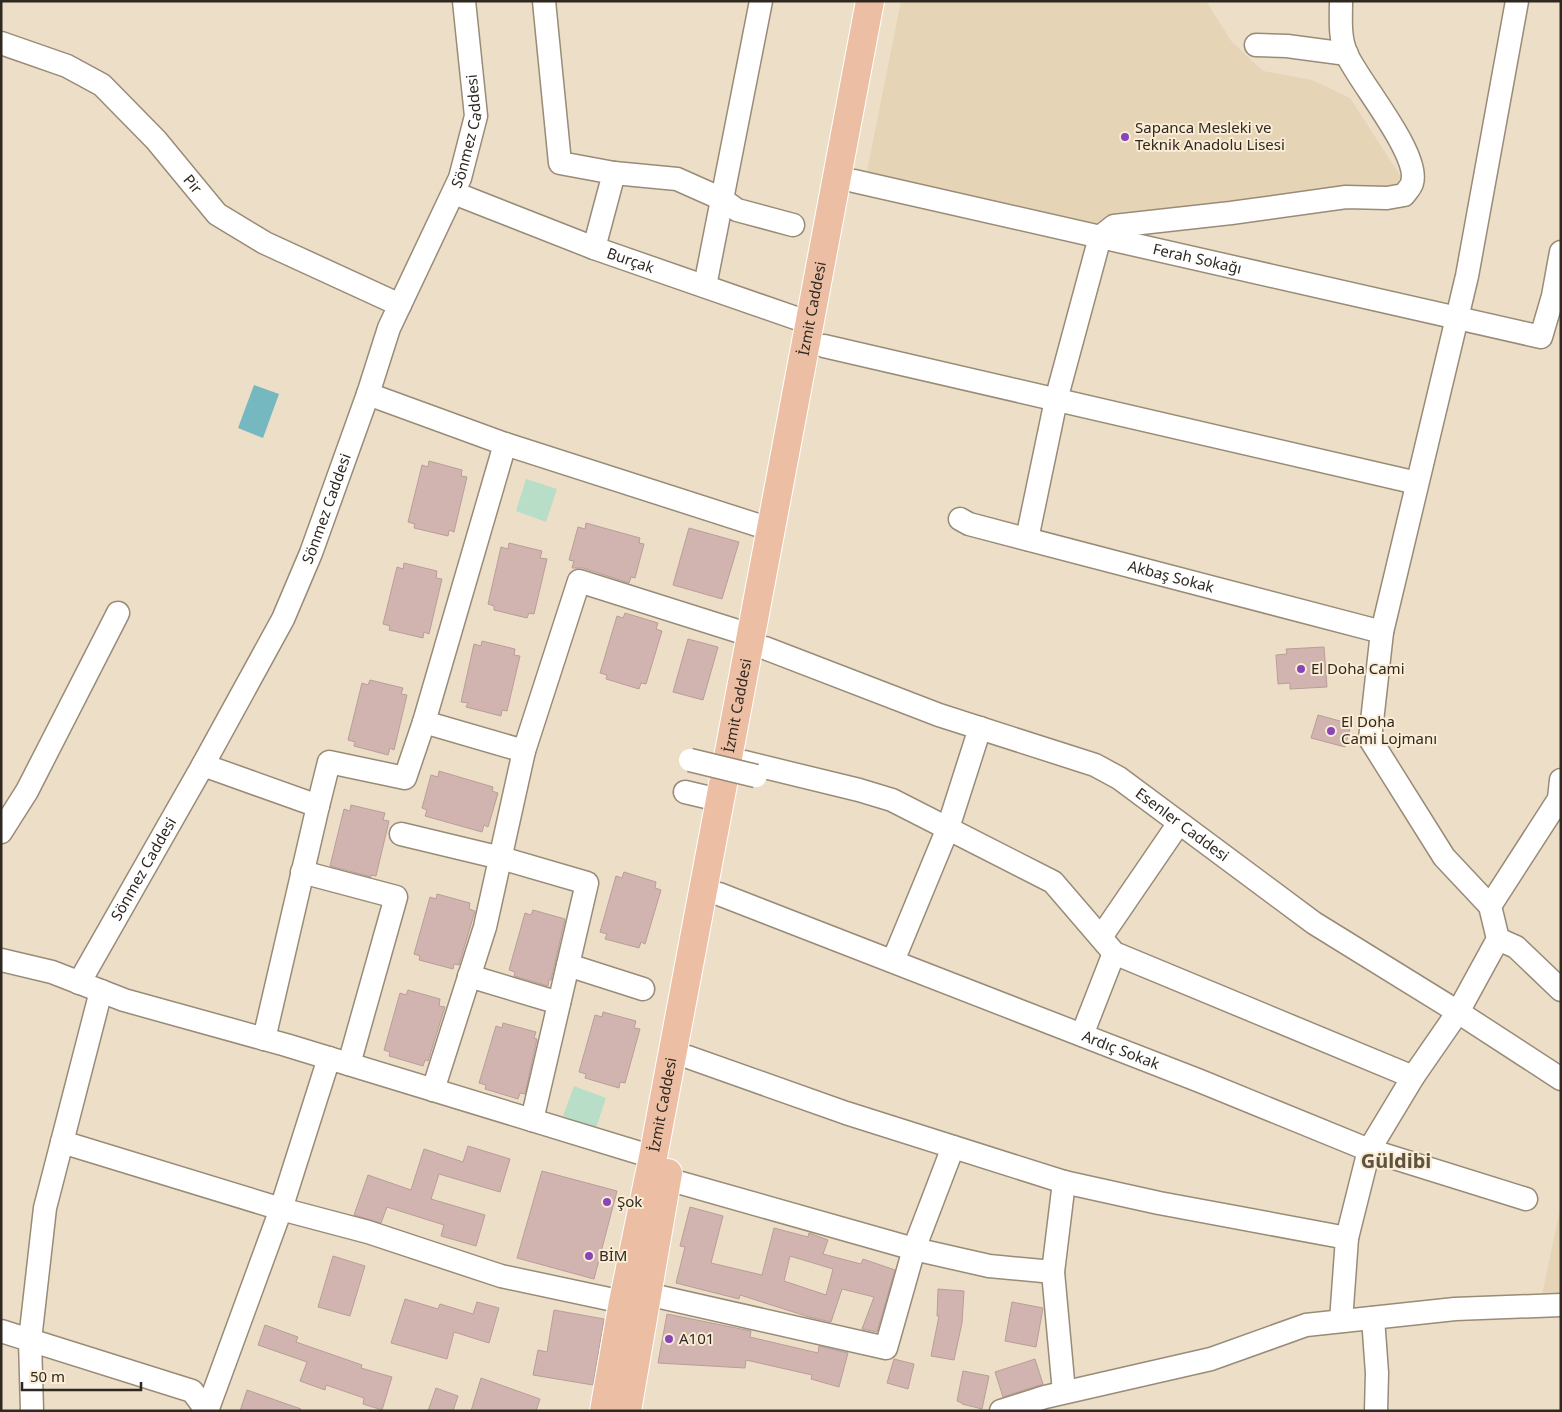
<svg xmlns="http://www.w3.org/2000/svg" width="1562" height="1412" font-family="'Noto Sans',sans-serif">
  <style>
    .built { fill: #e6d4b7 }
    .green { fill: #b8dec7 }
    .water { fill: #75b8c0 }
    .building { fill: #d1b4af; stroke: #b99e98; fill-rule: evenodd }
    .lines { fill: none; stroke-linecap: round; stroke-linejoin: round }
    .minor-casing { stroke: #998b77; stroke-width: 25 }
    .major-casing { stroke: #fff; stroke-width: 30 }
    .minor { stroke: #fff; stroke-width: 22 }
    .major { stroke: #ecbfa4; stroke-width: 28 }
    .minor-bridge-casing { stroke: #998b77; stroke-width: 25; stroke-linecap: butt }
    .minor-bridge { stroke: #fff; stroke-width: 22 }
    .poi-dot { fill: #8845ba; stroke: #faecd5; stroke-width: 2 }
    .labels { text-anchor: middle; stroke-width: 4; stroke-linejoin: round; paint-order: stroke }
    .poi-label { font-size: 15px; fill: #2e2820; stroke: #faecd5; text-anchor: start }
    .street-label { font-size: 15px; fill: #2e2820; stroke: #faecd5 }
    .district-label { font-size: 20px; font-weight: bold; fill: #5f533f; stroke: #faecd5 }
  </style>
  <rect width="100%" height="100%" fill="#eddec8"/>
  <path class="built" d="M901,1H1206L1232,42L1263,71L1312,80L1350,98L1407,186L1108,227L866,176Z
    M1561,1205V1295H1542Z"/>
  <path class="green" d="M526,479L557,489L546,522L516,511Z
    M574,1086L606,1098L596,1128L563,1116Z"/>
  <path class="water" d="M254,385L279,394L263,438L238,428Z"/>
  <path class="building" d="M429,461L462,470L461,476L467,477L454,532L449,530L448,536L414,528L415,524L408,522L422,465L428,467Z
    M586,523L640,538L639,543L644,544L635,578L631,577L629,583L583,568H572L574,561L569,560L578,527L585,529Z
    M689,528L739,542L722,599L673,585Z
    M509,543L542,551L540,558L547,559L534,614L529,613L527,618L494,610V606L488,604L501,547L508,549Z
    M404,563L437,571L436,578L442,579L429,634L424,632L423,638L389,630L390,626L383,624L397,567L403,569Z
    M625,613L658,623L656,629L662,631L646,684L641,683L639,689L606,679L607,675L600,673L617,616L623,618Z
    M688,639L718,647L703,700L673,692Z
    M482,641L515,649L514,655L520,656L507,711L502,710L501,716L466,707L468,703L461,702L474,644L481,646Z
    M1324,647L1327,687L1290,689V683L1278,684L1276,655L1287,654L1286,649Z
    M370,680L403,688L401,694L407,695L394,750L390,748L388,755L354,746L355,742L348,740L362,683L368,685Z
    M1318,715L1351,724L1345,747L1311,738Z
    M439,771L493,787L492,791L498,793L488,827L484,825L482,832L425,816L427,810L422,808L431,775L438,777Z
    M351,805L385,813L383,820L389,821L376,876L371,875V877L330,866L344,809L350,811Z
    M624,872L656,882L655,888L661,890L645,944L641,942L639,948L605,939L607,934L600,932L616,876L622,878Z
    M437,894L470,903L469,909L475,911L459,965L454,964L453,969L419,960L420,956L414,954L430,897L436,899Z
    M533,910L565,919L551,980H549L548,986L514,976L515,972L509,970L525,913L531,915Z
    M408,990L440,999L439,1006L445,1007L428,1061L425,1060L423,1066L389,1056L390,1052L384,1050L400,993L406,995Z
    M603,1012L636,1021L634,1028L640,1029L625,1083L620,1082L619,1088L585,1078L586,1074L579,1072L595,1015L602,1017Z
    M503,1023L536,1032L534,1038L537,1039L525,1094L520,1093L518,1099L485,1089L486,1085L479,1083L496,1026L502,1028Z
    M468,1146L510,1159L500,1192L439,1174L431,1199L485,1215L476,1246L441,1236L444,1225L387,1207L381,1223L354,1215L368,1175L411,1190L424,1149L463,1162Z
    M542,1171L617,1191L594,1279L517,1258Z
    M690,1207L723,1216L711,1263L762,1275L774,1228L808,1237L809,1233L828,1240L823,1254L861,1264L863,1259L895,1270L877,1332L862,1329L874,1297L842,1289L831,1322L809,1317L740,1295L739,1299L676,1283L685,1247L680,1246ZM790,1256L833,1269L826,1295L784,1281Z
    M333,1256L365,1266L350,1316L318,1307Z
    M938,1289L964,1291L962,1323L954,1360L931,1356L939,1316H937Z
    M405,1299L438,1309L440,1304L473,1314L477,1302L499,1308L489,1343L454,1332L447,1359L391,1343Z
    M1012,1302L1043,1308L1036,1347L1005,1341Z
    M554,1310L604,1319L593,1385L533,1375L538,1350L547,1352Z
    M667,1314L751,1331L750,1337L818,1353L819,1346L848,1353L839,1387L811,1379L812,1375L746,1360L745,1368L658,1363Z
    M265,1325L298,1337L296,1342L362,1365L361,1368L392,1377L382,1410L363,1404L364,1398L326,1385L325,1390L300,1381L307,1362L258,1345Z
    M894,1359L914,1364L908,1389L887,1383Z
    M1035,1359L1043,1384L1003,1397L995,1372Z
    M963,1371L989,1376L982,1409L962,1404V1403L957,1401Z
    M481,1378L540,1399L536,1411H471Z
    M436,1388L458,1396L453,1411H428Z
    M247,1390L301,1409V1411H240Z"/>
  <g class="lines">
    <g class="minor-casing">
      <g id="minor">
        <path d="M544,1L560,163L614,173L594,248"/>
        <path id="s1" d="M1,43L67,66L102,85L156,140L217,214L265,243L400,305"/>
        <path d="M1256,45L1287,46L1347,54"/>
        <path d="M614,173L677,179L722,199L737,210L793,225"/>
        <path id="s2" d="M854,181L1541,337L1553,296L1561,252"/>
        <path id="s3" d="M454,193L594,248L810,323"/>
        <path d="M705,286L761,1"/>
        <path d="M824,346L1417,483"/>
        <path d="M368,394L505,444L770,529"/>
        <path d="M505,444L424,722L524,751"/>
        <path id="s4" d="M960,519L969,524L1382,632"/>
        <path d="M1027,539L1056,400L1100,237L1114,226L1231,213L1346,197L1387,198L1404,195C1406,192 1411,187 1412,183C1421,155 1359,82 1347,55C1339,38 1341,19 1341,1"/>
        <path id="s5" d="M765,648L939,715L1095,765L1119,778L1314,923L1458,1012L1561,1079"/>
        <path d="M744,762L859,790L892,800L1053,882L1114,953L1413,1077"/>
        <path d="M203,765L318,806L264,1039"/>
        <path d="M685,792L719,800"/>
        <path d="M318,806L329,762L405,778L424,722"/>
        <path d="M1,832L27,791L118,613"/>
        <path d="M401,834L501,858L587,883L532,1120"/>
        <path d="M302,872L396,897L349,1064"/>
        <path id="s6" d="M719,894L1200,1081L1369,1150L1526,1199"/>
        <path d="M1490,906L1559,799L1561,780"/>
        <path d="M1101,937L1179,823"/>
        <path d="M1498,939L1516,947L1561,990"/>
        <path d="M1,960L52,972L124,1000L286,1045L653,1157"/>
        <path d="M893,961L948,828L980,728"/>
        <path d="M568,965L643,989"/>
        <path d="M469,976L559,1003"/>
        <path id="s7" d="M79,983L203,765L283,619L311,553L368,394L389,328L460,178L476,116L464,1"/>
        <path d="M1082,1035L1114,953"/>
        <path d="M688,1057L846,1113L1064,1182L1159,1203L1347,1238"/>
        <path d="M433,1090L485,927L524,751L579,581L750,635"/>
        <path d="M62,1142L281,1209L368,1232L501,1276L623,1302"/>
        <path d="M667,1179L914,1249L989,1266L1053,1272"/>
        <path d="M1064,1182L1053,1272L1064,1392"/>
        <path d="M647,1294L886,1348L914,1249L953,1147"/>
        <path d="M1373,1318L1377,1373L1376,1411"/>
        <path d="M1341,1321L1347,1238L1369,1150L1413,1077L1458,1012L1498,939L1490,906L1444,857L1370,739L1382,632L1467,276L1517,1"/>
        <path d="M1,1331L192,1391L207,1411"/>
        <path d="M32,1411L30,1340L45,1208L101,991"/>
        <path d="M207,1411L281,1209L329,1058"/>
        <path d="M1001,1411L1045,1397L1211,1359L1306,1325L1455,1309L1561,1305"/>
      </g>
    </g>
    <g class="major-casing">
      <g id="major">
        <path id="s8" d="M604,1411L623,1302L653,1157L870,1"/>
        <path d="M627,1411L668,1173"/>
      </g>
    </g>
    <use href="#minor" class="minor"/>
    <use href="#major" class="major"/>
    <g class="minor-bridge-casing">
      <path id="minor-bridge" d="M690,760L756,776"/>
    </g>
    <use href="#minor-bridge" class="minor-bridge"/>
  </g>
  <g class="poi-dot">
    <circle cx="1125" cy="137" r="5"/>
    <circle cx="1301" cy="669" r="5"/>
    <circle cx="1331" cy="731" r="5"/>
    <circle cx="607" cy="1202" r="5"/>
    <circle cx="589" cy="1256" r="5"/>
    <circle cx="669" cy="1339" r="5"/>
  </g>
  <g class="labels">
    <g class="poi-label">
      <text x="1135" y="133">Sapanca Mesleki ve<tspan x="1135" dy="17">Teknik Anadolu Lisesi</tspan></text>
      <text x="1311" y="674">El Doha Cami</text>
      <text x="1341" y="727">El Doha<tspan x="1341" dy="17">Cami Lojmanı</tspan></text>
      <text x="617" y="1207">Şok</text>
      <text x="599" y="1261">BİM</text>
      <text x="679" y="1344">A101</text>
    </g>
    <g class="street-label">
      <text dy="5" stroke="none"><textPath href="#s7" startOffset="941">Sönmez Caddesi</textPath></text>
      <text dy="5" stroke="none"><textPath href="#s1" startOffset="244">Pir</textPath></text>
      <text dy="5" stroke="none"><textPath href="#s2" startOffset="352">Ferah Sokağı</textPath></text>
      <text dy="5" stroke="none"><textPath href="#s3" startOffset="189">Burçak</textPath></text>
      <text dy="5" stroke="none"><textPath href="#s8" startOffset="1122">İzmit Caddesi</textPath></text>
      <text dy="5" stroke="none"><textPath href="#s7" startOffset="536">Sönmez Caddesi</textPath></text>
      <text dy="5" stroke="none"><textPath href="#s4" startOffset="219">Akbaş Sokak</textPath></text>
      <text dy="5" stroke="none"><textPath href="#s8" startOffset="718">İzmit Caddesi</textPath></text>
      <text dy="5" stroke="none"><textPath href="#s5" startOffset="456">Esenler Caddesi</textPath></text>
      <text dy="5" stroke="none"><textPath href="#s7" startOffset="131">Sönmez Caddesi</textPath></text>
      <text dy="5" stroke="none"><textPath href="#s6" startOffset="431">Ardıç Sokak</textPath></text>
      <text dy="5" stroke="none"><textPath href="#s8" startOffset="312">İzmit Caddesi</textPath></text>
    </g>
    <g class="district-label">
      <text x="1396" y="1168">Güldibi</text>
    </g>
  </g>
  <rect width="1562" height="1412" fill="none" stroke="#2e2820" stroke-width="5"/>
  <path d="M22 1382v8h119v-8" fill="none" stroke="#2e2820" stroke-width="2.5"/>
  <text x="30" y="1382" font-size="15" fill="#2e2820" stroke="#faecd5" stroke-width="4" paint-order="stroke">50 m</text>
</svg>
